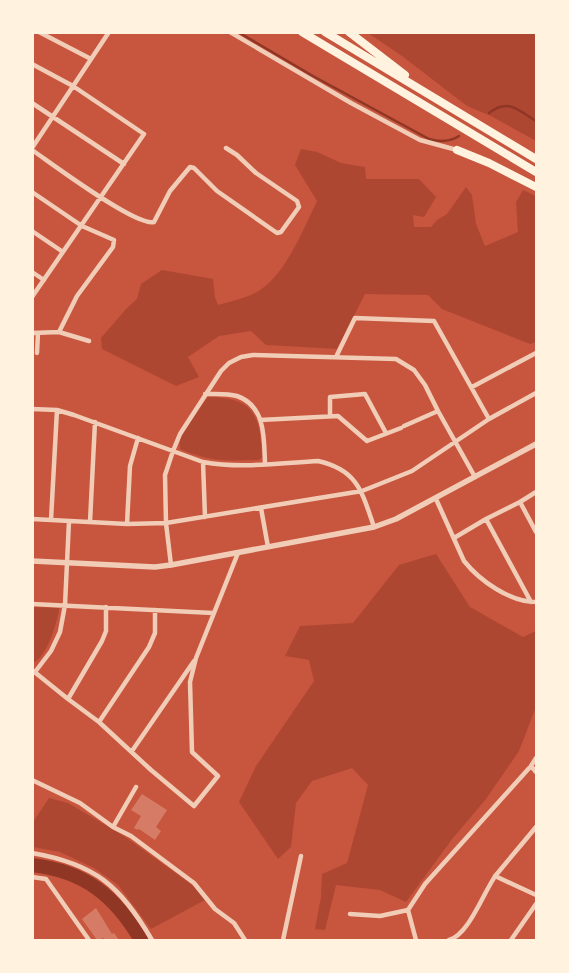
<svg xmlns="http://www.w3.org/2000/svg" width="569" height="973" font-family="Ubuntu,sans-serif">
  <style>
    .green { fill: #ae4732 }
    .lines { fill: none; stroke-linecap: round; stroke-linejoin: round }
    .stream { stroke: #8f3625; stroke-width: 2.5 }
    .river { stroke: #8f3625; stroke-width: 14 }
    .building { fill: #d67c66 }
    .minor { stroke: #f1ccb7; stroke-width: 4.5 }
    .tertiary { stroke: #f1ccb7; stroke-width: 5.5 }
    .trunk { stroke: #fff3e0; stroke-width: 8 }
  </style>
  <rect width="100%" height="100%" fill="#c8553d"/>
  <path class="green" d="M368,33H536V141L491,116L467,106L402,56Z
    M301,149L317,152L341,163L365,167L366,179H419L436,197L424,217L413,215L414,227H431L437,220L447,214L466,187L472,195L476,224L485,246L518,232L516,202L523,190L536,196V342L530,344L442,309L428,295L365,294L337,349L266,345L251,331L219,336L188,357L199,377L176,386L102,349L101,338L127,308L137,299L141,284L162,270L213,279L215,297L218,305C229,302 241,299 251,295C283,282 303,230 317,201L295,165Z
    M208,397C254,398 260,414 262,457L259,460C227,461 210,462 180,449C176,435 200,407 208,397Z
    M436,554L470,607L523,637L536,631V707L519,751L486,799L453,838L406,902L380,890L336,885L325,930L315,929L321,897L322,874L347,863L368,785L352,768L312,781L296,803L291,847L278,859L239,802L256,766L314,681L309,660L285,656L300,626L353,623L399,565Z
    M32,607L59,608V611C56,625 47,657 33,663Z
    M49,798L68,803L124,836L195,887L205,900L151,929L118,885L94,868L60,852L33,847V822Z"/>
  <g class="lines">
    <path class="stream" d="M238,32L313,76L429,139C440,142 450,142 459,136
      M489,113C508,98 518,110 536,121"/>
    <path class="river" d="M32,865C85,871 115,896 141,940"/>
  </g>
  <path class="building" d="M142,794L167,810L156,827L161,831L155,840L139,829L138,830L134,828L141,816L131,810Z
    M96,908L112,934L114,933L119,940H105L104,938L97,940L82,919Z"/>
  <g class="lines">
    <path class="minor" d="M39,32L91,59
      M230,32L351,103L420,140L457,150
      M32,64L73,86L144,134L32,297
      M32,103L124,164
      M32,148L109,32
      M32,150C51,163 136,227 154,222L170,191L190,167L194,168L217,191L277,233L281,232L299,207L297,201L256,173L237,155L226,148
      M32,192L82,226L114,240L113,247L77,296L59,332
      M32,231L63,252
      M32,272L44,280
      M32,333L59,332L89,341
      M37,353L38,333
      M336,357L355,318L434,321L489,419
      M472,387L536,353
      M205,394C215,394 227,393 237,396C266,406 264,439 265,464
      M32,409L57,410L74,415L203,462C241,469 281,463 318,461C358,470 362,492 374,527
      M330,416V397L365,394L386,433
      M260,420L338,416L367,441L401,428
      M404,426L438,411
      M203,462L205,517
      M436,499L464,561C480,581 510,602 536,602
      M520,502L536,532
      M261,508L268,547
      M32,519L127,524L166,523L362,491L412,471L489,419L536,393
      M486,519L531,602
      M51,520L57,410
      M90,522L95,422
      M127,524L130,466L138,438
      M454,538L486,519L520,502L536,492
      M171,565L166,523L165,475L173,451L180,434L221,371L229,363L241,357L253,355L396,359L414,370L425,385L438,411L475,477
      M32,604L213,613
      M32,670L68,699L99,722L151,770L194,806L218,776L192,752L190,682L196,658L238,553
      M35,672L51,651L60,632L65,605L69,521
      M68,699L102,641L106,631V607
      M99,722L149,647L155,633V610
      M132,751L194,661
      M531,766L536,772
      M32,780L80,803L113,827L131,836L194,883L215,909L234,923L245,940
      M113,827L136,787
      M32,853C96,864 120,886 152,940
      M495,876L536,895
      M32,877L46,879L89,940
      M350,914L380,916L408,910
      M283,940L301,856
      M416,940L408,910L425,884L531,766L536,758
      M449,940C469,935 484,891 496,875C509,859 523,843 536,827
      M511,940L536,904"/>
    <path class="tertiary" d="M32,561L155,567L171,565L374,527L396,519L536,444"/>
    <path class="trunk" d="M302,32L536,172
      M325,32L536,159
      M349,32L405,75
      M457,150L489,163L536,187"/>
  </g>
  <rect width="569" height="973" fill="none" stroke="#fff3e0" stroke-width="68"/>
</svg>
